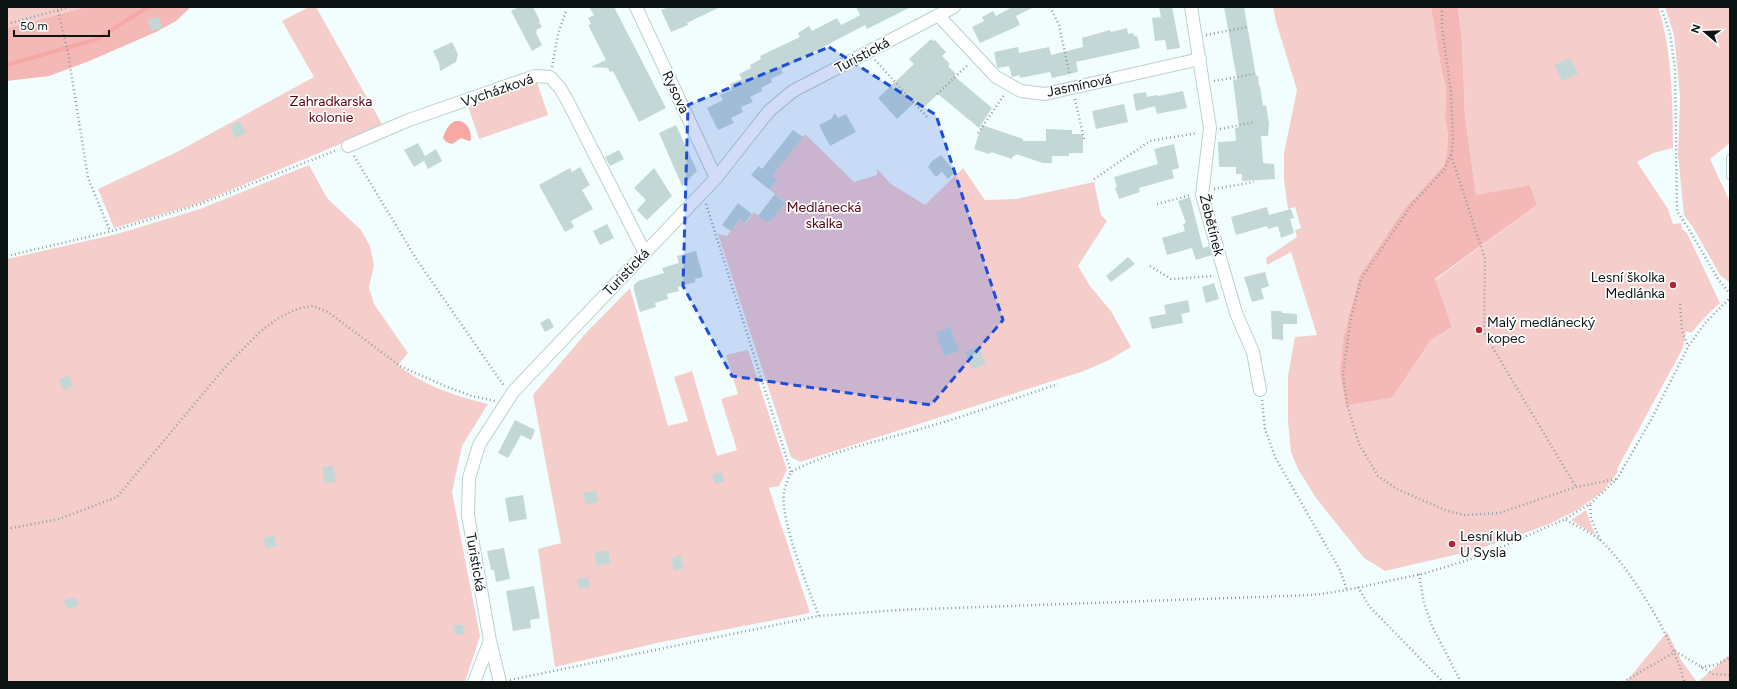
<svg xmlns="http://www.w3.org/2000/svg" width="1737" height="689" font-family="Figtree,sans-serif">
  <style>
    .green { fill: #f5cecc }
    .forest { fill: #f4b9b6 }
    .water { fill: #f6a8a5 }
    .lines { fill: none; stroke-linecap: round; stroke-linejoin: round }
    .stream { stroke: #f6a8a5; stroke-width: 4 }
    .building { fill: #c2d7d6 }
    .lane-casing { stroke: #bbd0cf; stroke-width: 8 }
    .street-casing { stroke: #bbd0cf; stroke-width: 14 }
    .path { stroke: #949d9d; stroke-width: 2.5; stroke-dasharray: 1 3; stroke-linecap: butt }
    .lane { stroke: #fff; stroke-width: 6 }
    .street { stroke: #fff; stroke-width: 12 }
    .marked { fill: #1d4ed8; fill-opacity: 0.2; stroke: #1d4ed8; stroke-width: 3; stroke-dasharray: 8 5; stroke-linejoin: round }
    .poi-dot { fill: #b52332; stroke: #fff; stroke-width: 1.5 }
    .labels { text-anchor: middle; stroke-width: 3.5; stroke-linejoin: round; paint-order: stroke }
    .street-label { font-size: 14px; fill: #0c1313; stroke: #fff }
    .park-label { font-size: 14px; fill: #58020f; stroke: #fff }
    .poi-label { font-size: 14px; fill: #0c1313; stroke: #fff; text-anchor: start }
  </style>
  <rect width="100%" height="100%" fill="#f2fefe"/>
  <path class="green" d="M7,7H86L7,28Z
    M309,7H316L383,126L200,203L114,228L98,189L177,152L314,77L282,21Z
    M1273,7H1431L1441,68L1446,88L1445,120L1448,134L1447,152L1444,165L1404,209L1360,275L1346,407L1350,405L1392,398L1431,340L1452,327L1435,280L1537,205L1530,185L1476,196L1465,116L1462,40L1458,7H1658C1672,49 1673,104 1673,148L1653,153L1637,162L1668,209L1673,224L1681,223L1682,229L1687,233L1720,303L1707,315L1691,333L1686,331L1683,348L1617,469L1618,472L1602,492L1579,509L1547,525L1476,550L1385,571L1364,558L1316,498L1298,469L1291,452L1288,422V376L1295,337L1317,335L1291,252L1267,265L1266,258L1297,237L1295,230L1301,228L1295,207L1288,209L1284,180V153L1297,90L1276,22Z
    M1665,7H1730V143L1710,159L1730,202V283L1720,275L1694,229L1684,215L1678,155L1680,98L1677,64L1674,35Z
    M537,82L548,115L479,139L468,106Z
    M805,134L854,182L877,175V169L891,184L925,205L963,168L985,200L1016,199L1094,182L1101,215L1107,221L1078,266L1090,286L1111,311L1131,347L1109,360L1084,371L800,462L791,457L718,234L727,236L740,219L746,223L754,212L768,223L785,202L770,190L777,181L769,174L775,172Z
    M309,165L327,198L361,230L370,246L374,265L369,287L374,304L408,353L398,365C424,386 456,396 488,404L462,446L452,492L480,636L465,682H7V259L117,234L200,209Z
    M630,288L668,426L688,421L674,377L692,371L717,456L737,450L721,399L738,394L726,355L748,350L787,470L779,486L769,488L810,613L657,643L555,667L538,549L561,543L533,395L586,333Z
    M1586,510L1595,535L1571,520Z
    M1667,632L1681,660L1697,682H1626Z
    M1730,654V682H1698Z"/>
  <path class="forest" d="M86,7H191L176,21L156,32L87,62L49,76L7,81V28Z
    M1431,7H1458L1462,40L1465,116L1476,195L1530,185L1537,205L1435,279L1452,327L1431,340L1392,398L1350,405L1346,407L1340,371L1344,336L1360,275L1404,209L1444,165L1447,152L1448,134L1445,120L1446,88L1441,68Z"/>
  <path class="water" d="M455,121H460C469,124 471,131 471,140L469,141L461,138L452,144L446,142L443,138C445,131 448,125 455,121Z"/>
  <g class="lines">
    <path class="stream" d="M7,65L97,39L148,7"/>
  </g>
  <path class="building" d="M519,7H533L540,21L539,22L542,27L536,30L537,32L536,33L542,45L532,51L511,11Z
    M589,7H614L666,108L639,122L613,71L610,72L608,68L591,67L606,60L588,25L591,24L588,18L594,15Z
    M669,7H720L687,23L688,25L671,32L661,10Z
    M856,7H911L867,29L865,25L781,69L783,73L771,79L772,82L761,88L762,91L750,97L753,102L741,107L743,112L731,118L734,123L718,130L707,108L723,100L720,95L732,90L730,84L742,79L739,74L751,68L750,65L761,59L760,56L800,37L798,33L809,26L812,31L837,18L841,25L851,20L860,15Z
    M1012,7H1034L1016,16L1020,25L980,43L972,27L984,21L982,17L993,11L996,16Z
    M1159,7H1172L1180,48L1167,50L1165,40L1155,41L1152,18L1161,17Z
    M1224,7H1244L1256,76L1258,75L1259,86H1260L1263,106L1266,105L1269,124L1268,136H1261L1263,163L1274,164L1275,179L1242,181V174H1236V167H1219L1218,142L1236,141L1235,128L1239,127L1233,80L1237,79Z
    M159,17L162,28L151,31L148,19Z
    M1127,28L1128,34L1133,33L1134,36H1137L1140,48L1076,62L1078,72L1052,78L1050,72L1020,78V75L1012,77L1009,66L998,68L997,67L994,52L1018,47L1019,53L1049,47L1051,55L1083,47L1082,38L1110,30L1111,32Z
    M931,39L933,41L935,40L946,52L942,56L950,64L948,66L956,74L954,76L992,108L979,128L938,94L923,108L916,101L897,119L878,98L914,64L909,59Z
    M452,42L458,54L456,62L440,71L439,63L433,51Z
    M1570,58L1578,74L1562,81L1554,65Z
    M1183,91L1187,108L1157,114L1155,106L1136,111L1133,94L1146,92L1147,97L1157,95L1158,96Z
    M1124,104L1128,122L1096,129L1092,111Z
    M835,113L838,118L846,114L856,132L830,146L819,125L831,119Z
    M240,121L246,133L235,138L230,126Z
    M676,125L697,171L682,186L659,133Z
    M982,125L1023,139V141H1046V129L1072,130V134H1083V153H1069V156H1052V163H1043L1016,154L1015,156H1013L1012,159L991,152L989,154L974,149Z
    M793,130L803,137L772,176L777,180L770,190L751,175L759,166L762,169Z
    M418,143L425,156L436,149L442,161L428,169L424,161L414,167L404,150Z
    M1174,144L1179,168L1172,170L1174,178L1139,188L1140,192L1119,199L1115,188L1117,187L1114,177L1158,164L1154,149Z
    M619,150L624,159L610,166L605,157Z
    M941,155L955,172L948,179L942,172L936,177L928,167L932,161Z
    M580,167L590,185L582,190L593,209L571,221L574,227L565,232L539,185L570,168L572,172Z
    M654,168L672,196L647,220L637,210L646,200L634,188Z
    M775,194L785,203L770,222H766L758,216Z
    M1190,197L1203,248L1209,246L1212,255L1196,260L1192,248L1167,255L1162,238L1185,231L1183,224L1186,223L1178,201Z
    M738,203L752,214L745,223L740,219L731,231L722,225Z
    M1267,207L1269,215L1291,209L1294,218L1290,219L1294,233L1281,238L1278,226L1268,229L1267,226L1236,235L1231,217Z
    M607,224L614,238L600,245L593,231Z
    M696,251L703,277L695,279V282L678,287L679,291L667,294L668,299L655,303L656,307L640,312L634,290V285L638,281L664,273L662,268L679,263L677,256Z
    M1128,257L1135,264L1111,282L1106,276Z
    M1265,272L1269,286L1261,289L1264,299L1252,302L1244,277Z
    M1214,283L1219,299L1206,303L1202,287Z
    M1188,300L1190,312L1181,314L1183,323L1152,329L1149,317L1166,314L1164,305Z
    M1271,311H1281L1282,313L1297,314V324H1283V340L1272,339Z
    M549,318L554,327L545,332L540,323Z
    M950,327L959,351L944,356L936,333Z
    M978,346L986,364L972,369L965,352Z
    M69,376L73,387L63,390L59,379Z
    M515,420L535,430L531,440L521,435L508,458L498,453Z
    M333,465L336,481L325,484L322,468Z
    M722,472L725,481L715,484L712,475Z
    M596,490L598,502L586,505L583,493Z
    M523,495L527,519L509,522L505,498Z
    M274,535L277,546L266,549L263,538Z
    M504,548L510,579L496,582L494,570H491L487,551Z
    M608,550L611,563L597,566L594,553Z
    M680,555L684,568L674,571L671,558Z
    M588,577L590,587L579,589L577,580Z
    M534,586L540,618L530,620L531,628L513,631L506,591Z
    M76,597L78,606L67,609L64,600Z
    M454,625H463L464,634L455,635Z"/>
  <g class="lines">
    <g class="lane-casing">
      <path id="lane" d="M1730,158V176"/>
    </g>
    <g class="street-casing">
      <path id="street" d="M636,7L716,178
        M1191,7L1210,128L1202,195L1236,313L1253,352L1260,390
        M938,15L996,77L1021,91L1045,94L1200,59
        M348,146L409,120L535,76L550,77L560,88L567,100L645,253
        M474,682L490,641
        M500,682L490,641L468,515L469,478L479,445L513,392L716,178L769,111L793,91L954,7"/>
    </g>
    <path class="path" d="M57,7L68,53L88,178L110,231
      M1050,7L1059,25L1070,76
      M1442,7V28L1451,92L1453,141L1451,155L1444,170L1413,203L1361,279L1351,318L1343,374L1347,404L1359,444L1378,476L1397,489L1447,511L1465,515L1499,513L1576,487L1616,479
      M1661,7L1670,34L1675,68L1677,211L1690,231L1718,279L1730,294
      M7,24L69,7
      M1206,35L1248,27
      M875,60L927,117
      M552,67L558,34L566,11
      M1214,81L1254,74
      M937,94L969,64
      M1075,99L1084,139
      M1220,129L1255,122
      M978,133L1004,95
      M1451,155L1485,259L1484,333L1576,487
      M354,156L417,260L504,386
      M1094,179L1150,141L1197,133
      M1214,189L1254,182
      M706,204L791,472
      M1157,204L1191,195
      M7,256L105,233L200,204L337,150
      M1150,266L1171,279L1214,276
      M1680,304L1682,330L1688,347
      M1262,400L1265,429L1275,457L1340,570L1347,590
      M1590,505L1591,518L1600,540
      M1566,520C1577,526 1590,532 1600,540C1629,565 1677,645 1684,682
      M7,529L59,519L117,497L227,365L261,331L277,319L297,309L313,306L328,312L400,366L445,386L472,396L495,401
      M1419,574L1424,603L1432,626L1461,682
      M1358,587L1369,606L1443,682
      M819,616C808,587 780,521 784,493C785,486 788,479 791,472C832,450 880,441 924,428C969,415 1013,399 1058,384
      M1675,651L1713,674L1730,675
      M1701,667L1715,665L1730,658
      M510,680L819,616L898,610L1313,595L1347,590L1426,573L1484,555L1565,519L1590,504L1617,479L1651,420L1688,347L1706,322L1730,298
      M1623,682L1675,652"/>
    <use href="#lane" class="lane"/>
    <use href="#street" class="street"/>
  </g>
  <path class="marked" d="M829,47L936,115L1003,320L931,405L732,376L683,286L688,105Z"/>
  <g class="poi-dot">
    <circle cx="1673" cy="285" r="4"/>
    <circle cx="1479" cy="330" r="4"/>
    <circle cx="1452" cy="544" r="4"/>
  </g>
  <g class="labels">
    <g class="street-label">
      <text transform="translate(862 55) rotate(-28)" y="5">Turistická</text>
      <text transform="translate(1079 85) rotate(-12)" y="5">Jasmínová</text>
      <text transform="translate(497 90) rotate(-19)" y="5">Vycházková</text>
      <text transform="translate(676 92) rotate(65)" y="5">Rysova</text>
      <text transform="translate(1212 225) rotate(76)" y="5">Žebětínek</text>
      <text transform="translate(626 272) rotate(-46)" y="5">Turistická</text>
      <text transform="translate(476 562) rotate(80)" y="5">Turistická</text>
    </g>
    <g class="park-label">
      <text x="331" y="106">Zahradkarska<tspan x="331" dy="16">kolonie</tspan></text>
      <text x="824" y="212">Medlánecká<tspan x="824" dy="16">skalka</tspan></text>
    </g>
    <g class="poi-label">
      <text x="1665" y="282" text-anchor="end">Lesní školka<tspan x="1665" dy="16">Medlánka</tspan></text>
      <text x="1487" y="327">Malý medlánecký<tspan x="1487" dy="16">kopec</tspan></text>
      <text x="1460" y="541">Lesní klub<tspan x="1460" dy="16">U Sysla</tspan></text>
    </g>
  </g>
  <rect width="1737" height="689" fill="none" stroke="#0c1313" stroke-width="16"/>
  <g transform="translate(1705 32) rotate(289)" stroke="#ffffff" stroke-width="3" paint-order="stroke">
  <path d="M0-3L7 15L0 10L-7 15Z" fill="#0c1313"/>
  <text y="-6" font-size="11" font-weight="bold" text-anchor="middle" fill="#0c1313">N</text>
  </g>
  <path d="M14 30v6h95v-6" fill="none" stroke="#0c1313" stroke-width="2"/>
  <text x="20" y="30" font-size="12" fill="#0c1313" stroke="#ffffff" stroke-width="3" paint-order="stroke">50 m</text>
</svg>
